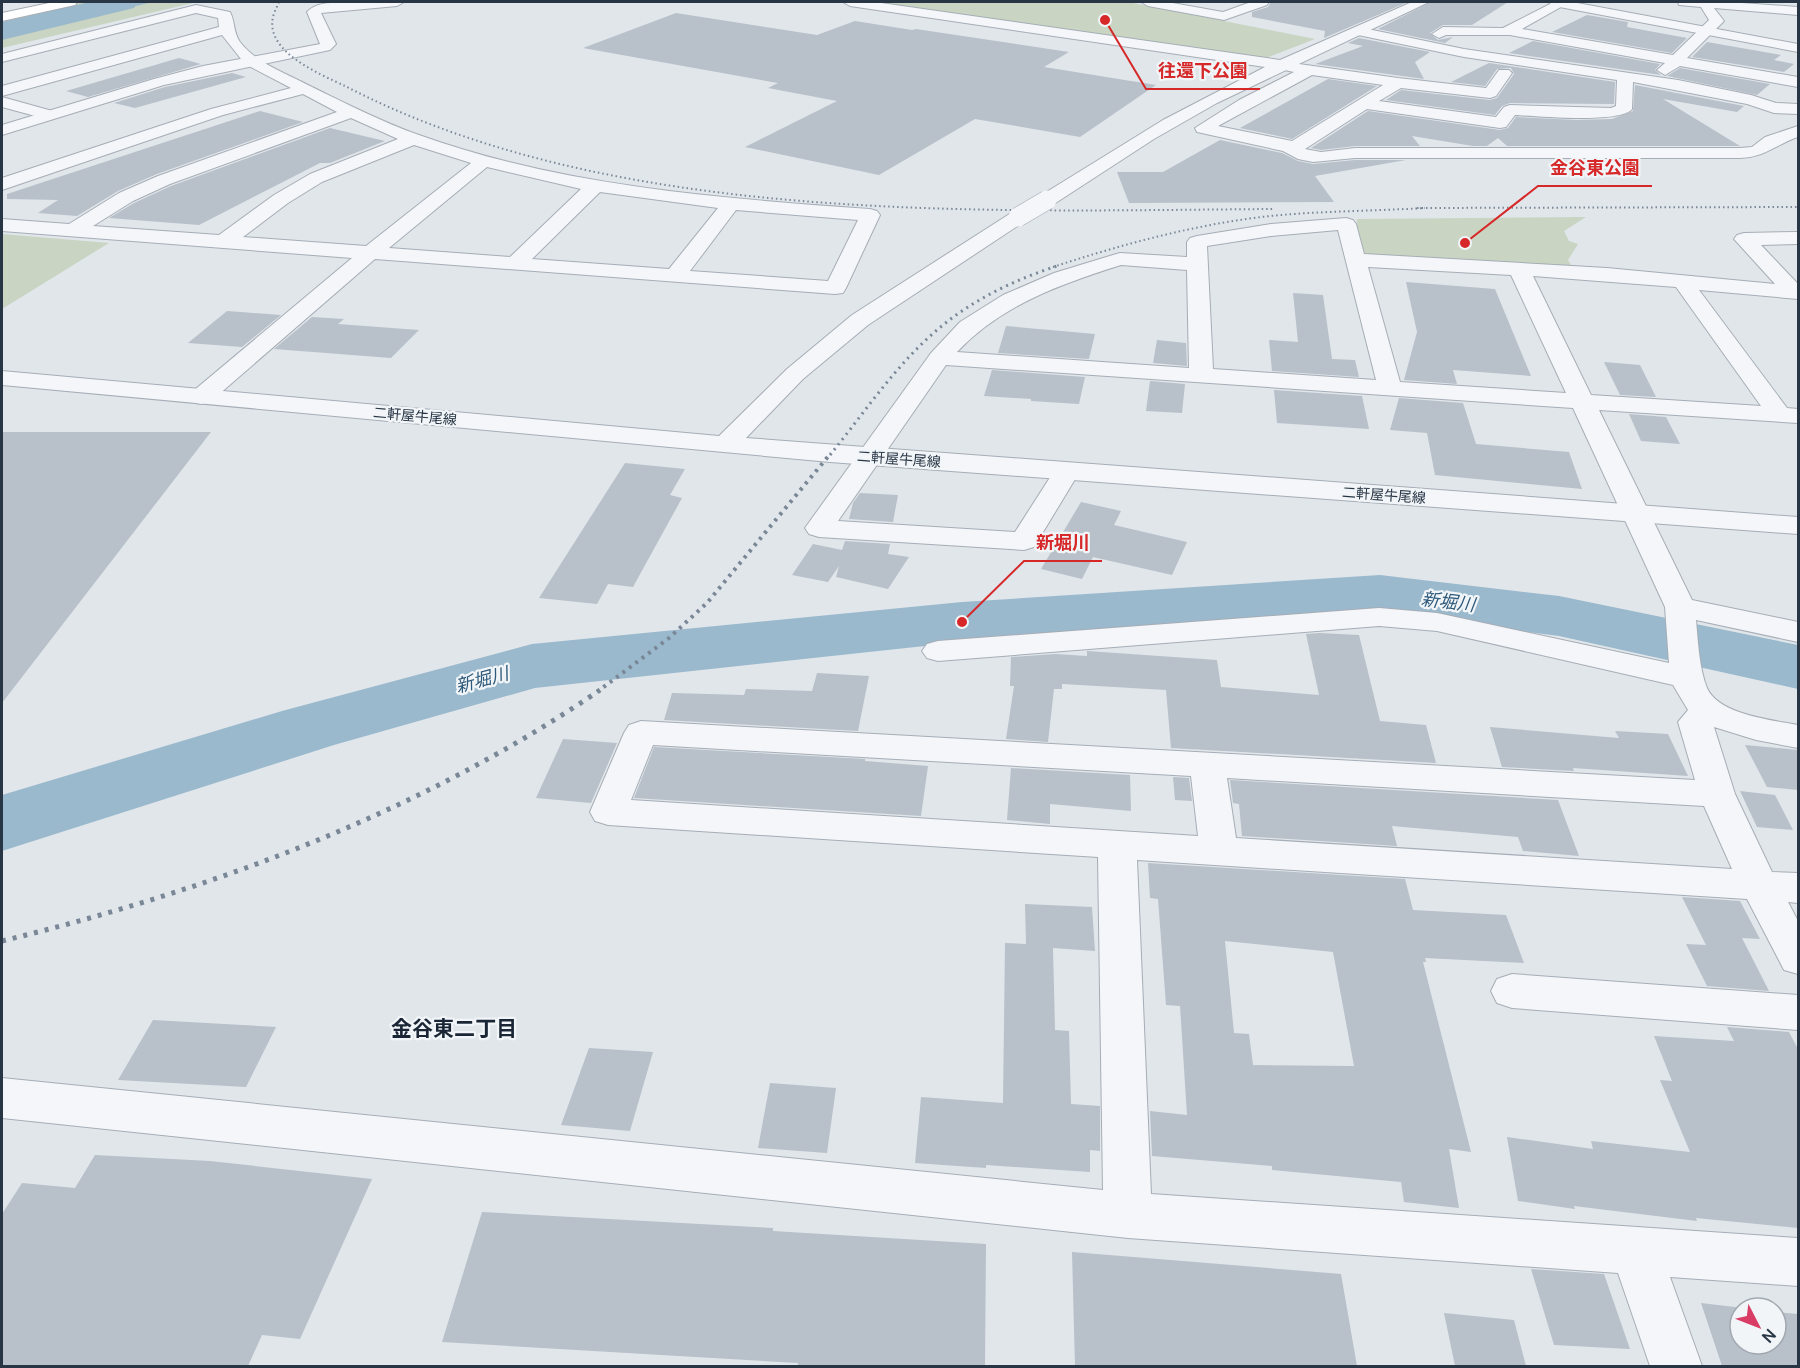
<svg xmlns="http://www.w3.org/2000/svg" width="1800" height="1368" font-family="Manrope,'Noto Sans JP',sans-serif">
  <style>
    .green { fill: #c9d5c2 }
    .water { fill: #9ab9cd }
    .lines { fill: none; stroke-linecap: round; stroke-linejoin: round }
    .river { fill: #9ab9cd; fill-rule: evenodd }
    .building { fill: #b8c0c9; fill-rule: evenodd }
    .minor-casing { stroke: #a6adb6; stroke-width: 2 }
    .tertiary-casing { stroke: #a6adb6; stroke-width: 2 }
    .secondary-casing { stroke: #a6adb6; stroke-width: 2 }
    .minor { fill: #f4f6f9; fill-rule: evenodd }
    .tertiary { fill: #f4f6f9; fill-rule: evenodd }
    .secondary { fill: #fff; fill-rule: evenodd }
    .rail-far3 { stroke: #798796; stroke-width: 2; stroke-dasharray: 1.5 3; stroke-linecap: butt }
    .rail-far2 { stroke: #798796; stroke-width: 3; stroke-dasharray: 2 4.5; stroke-linecap: butt }
    .rail-far1 { stroke: #798796; stroke-width: 4; stroke-dasharray: 3 5; stroke-linecap: butt }
    .rail { stroke: #798796; stroke-width: 5; stroke-dasharray: 4 7; stroke-linecap: butt }
    .tertiary-bridge-casing { stroke: #a6adb6; stroke-width: 20; stroke-linecap: butt }
    .tertiary-bridge { stroke: #f4f6f9; stroke-width: 19 }
    .labels { text-anchor: middle; stroke-width: 4.5; stroke-linejoin: round; paint-order: stroke }
    .far-street-label { font-size: 14px; fill: #283544; stroke: #f1f5f8 }
    .water-label { font-size: 18px; font-style: italic; fill: #2f5a7b; stroke: #f1f5f8 }
    .near-neighbourhood-label { font-size: 21px; font-weight: bold; fill: #1a2635; stroke: #f1f5f8 }
    .leader { fill: none; stroke: #d62828; stroke-width: 2 }
    .callout-dot { fill: #d62828; stroke: #f1f5f8; stroke-width: 2 }
    .callout-label { font-size: 18px; text-anchor: middle; font-weight: bold; fill: #d62828; stroke: #f1f5f8; stroke-width: 4.5; stroke-linejoin: round; paint-order: stroke }
  </style>
  <rect width="100%" height="100%" fill="#e1e6eb"/>
  <path class="green" d="M76,2H197L2,48V18Z
    M863,2H1128L1315,39L1266,58L1254,59Z
    M1586,217L1564,231L1569,241L1578,244L1568,260L1574,270L1357,254V219Z
    M2,234L109,243L2,309Z"/>
  <path class="water" d="M111,2H153L62,23L45,16Z"/>
  <g class="lines">
    <path class="river" d="M90,2H138L134,8L2,40V22Z
      M1380,575L1559,596L1798,645V689L1559,636L1380,613L962,642L535,688L334,745L2,851V795L282,711L532,644L962,602Z"/>
  </g>
  <path class="building" d="M1271,2H1408L1324,38L1325,31L1252,17V12L1268,7Z
    M1431,2H1508L1472,25H1443L1430,33L1438,40L1453,37L1445,43L1378,29Z
    M676,13L817,35L855,21L912,30L916,29L1069,52L1044,67L1156,85L1080,137L975,119L879,175L745,147L837,101L768,88L778,83L583,48Z
    M1587,15L1628,22L1627,27L1687,38L1672,53L1552,32Z
    M1359,38L1430,52L1415,62L1424,79L1315,64L1363,46L1348,43Z
    M1533,41L1660,64L1655,70L1661,75L1509,53Z
    M1707,42L1781,55L1774,60L1794,64L1784,72L1692,57Z
    M179,58L201,64L88,97L66,91Z
    M1489,63L1615,82L1614,104L1510,103L1502,106L1495,115L1386,100L1401,90L1490,100L1497,98L1514,74L1511,68L1497,69L1485,86L1451,82Z
    M1680,68L1770,84L1757,95L1667,76Z
    M232,73L246,77L135,108L114,103L165,87Z
    M1328,79L1377,86L1292,139L1240,128Z
    M1635,85L1744,106L1737,112L1663,99L1740,146H1507L1498,138L1487,146H1473L1412,136L1420,146H1355L1321,150L1311,148L1368,111L1500,130L1508,128L1516,117L1577,120L1612,119L1633,111Z
    M260,111L303,122L157,174L118,191L77,216L38,213L58,200L7,199V194Z
    M330,128L385,141L330,163H320L199,225L109,218L134,203L171,186Z
    M1220,140L1282,153L1298,161L1313,164L1355,160H1406L1315,176L1334,202L1129,203L1117,172H1163Z
    M1406,282L1495,289L1531,376L1453,370L1457,384L1404,380L1417,332Z
    M1293,293L1323,295L1332,359L1355,360L1359,377L1272,371L1269,340L1298,342Z
    M227,311L241,312L281,315L242,347L188,343Z
    M312,317L344,319L338,324L419,330L391,358L274,349Z
    M1006,326L1095,334L1089,359L998,353Z
    M1157,340L1186,343L1187,366L1153,363Z
    M1604,362L1640,365L1656,397L1620,395Z
    M992,370L1085,377L1079,404L1031,401V399L984,396Z
    M1150,381L1185,384L1182,413L1146,411Z
    M1274,390L1362,396L1369,429L1277,423Z
    M1399,398L1463,403L1476,444L1569,452L1582,489L1435,475L1427,433L1390,430Z
    M1629,414L1666,417L1680,444L1641,441Z
    M2,432H211L2,703Z
    M625,463L685,469L670,495L682,498L633,587L608,584L597,604L539,598Z
    M860,493L898,495L893,522L849,519L853,503Z
    M1081,502L1121,511L1114,525L1187,542L1172,575L1093,557L1082,579L1041,569Z
    M845,541L890,544L888,554L909,557L888,589L836,577L839,566L828,582L792,575L813,544L842,550Z
    M1319,633L1359,635L1380,721L1426,725L1436,763L1171,748L1166,690L1062,684V689H1054L1048,742L1006,739L1014,686H1010L1011,657L1055,654L1087,656V651L1217,660L1221,687L1319,695L1306,634Z
    M817,673L869,676L858,731L664,720L672,693L744,695L746,689L812,691Z
    M1490,727L1619,738L1615,731L1668,734L1688,776L1573,768L1574,771L1502,767Z
    M563,739L617,743L591,803L536,798Z
    M1745,745L1798,750V790L1767,787Z
    M654,747L865,759V761L928,766L921,816L634,798Z
    M1011,768L1130,775L1131,811L1050,804V824L1007,820Z
    M1173,777L1189,778L1192,801L1175,800Z
    M1230,780L1558,800L1579,856L1523,851L1518,837L1392,826L1397,846L1242,836L1239,804L1233,803Z
    M1740,791L1775,795L1793,830L1757,827Z
    M1148,863L1405,879L1413,910L1506,915L1524,963L1425,958L1426,962H1423L1471,1152L1449,1149L1459,1208L1404,1202L1401,1182L1272,1170V1166L1152,1156L1150,1111L1187,1115L1180,1006L1166,1005L1158,899L1150,898ZM1225,941L1333,952L1354,1066L1253,1065L1249,1034L1234,1033Z
    M1682,897L1740,901L1760,939L1742,938L1769,991L1707,986L1686,944L1706,945Z
    M1025,904L1092,907L1095,951L1053,948L1055,1030L1069,1031L1071,1104L1100,1106V1151L1090,1150V1172L986,1165V1168L915,1163L921,1097L1003,1103L1005,943L1026,944Z
    M153,1020L276,1027L246,1087L118,1080Z
    M1727,1027L1789,1032L1798,1049V1228L1696,1218L1697,1221L1574,1206L1575,1209L1518,1201L1507,1137L1593,1149L1591,1141L1690,1152L1660,1080L1672,1081L1654,1036L1734,1041Z
    M589,1048L653,1052L630,1131L561,1125Z
    M770,1083L836,1088L827,1153L758,1148Z
    M95,1155L210,1161L372,1179L300,1339L262,1335L248,1366H2V1214L22,1183L75,1188Z
    M482,1212L773,1228V1231L986,1244L985,1366H798V1363L442,1342Z
    M1072,1252L1341,1274L1357,1366H1075Z
    M1531,1269L1604,1274L1630,1349L1554,1345Z
    M1701,1303L1743,1308H1740V1344H1776V1312L1798,1314V1366H1722Z
    M1444,1313L1514,1320L1526,1366H1455Z"/>
  <g class="lines">
    <g class="minor-casing">
      <path id="minor" d="M1141,2H1167L1223,12L1251,2H1269L1267,5L1224,20L1148,6Z
        M1554,2L1568,3L1522,29L1673,55L1709,20L1701,7L1679,5L1678,2H1728L1798,7V15L1714,8L1724,21L1687,58L1798,77V87L1680,66L1665,75L1657,70L1665,63L1510,35H1446L1439,38L1432,34L1443,27L1503,28Z
        M196,5L230,12C235,21 233,32 240,42C257,64 288,74 312,87C347,104 382,122 419,135C564,187 718,198 870,209L877,211L880,215L846,288L843,293L835,294L375,259L210,402L201,404L192,402L189,397L192,392L352,258L2,231V219L69,224L119,193L158,176L337,112L303,94L223,115L2,190V178L211,109L291,88L245,64L222,35L2,96V86L219,27L218,18L196,13L2,62V54ZM351,118L398,139L310,174L274,195L219,235L93,226L133,201L170,184ZM414,145L471,163L366,246L243,237L288,203L322,182ZM487,167L581,189L510,257L389,248ZM600,192L718,208L669,269L532,259ZM736,210L858,220L828,281L690,271Z
        M1358,27L1464,49L1678,80L1751,95L1776,103L1798,104V114L1774,113L1747,104L1633,82L1632,109C1620,124 1536,116 1515,115L1506,127L1500,128L1367,109L1305,149L1321,152L1355,148H1740L1752,147L1765,137L1798,126V137C1775,145 1765,157 1740,158H1355L1313,162L1298,159L1283,151L1197,132L1195,128L1239,100L1294,72L1280,69L1278,66L1285,62L1398,78L1486,88L1499,70H1509L1512,73L1496,96L1490,98L1401,88L1379,101L1496,117L1504,107L1510,105L1611,108L1616,106L1617,80L1464,57L1353,34L1351,31ZM1312,75L1383,85L1292,141L1218,126Z
        M2,97L56,112L58,115L50,120L2,107Z
        M1346,218L1353,220L1356,224L1364,254L1607,268L1775,284L1734,239L1737,235L1744,233L1798,232V244L1761,245L1798,284V299L1699,290L1787,408L1798,409V423L1599,410L1692,600L1798,622V642L1696,620C1698,641 1699,668 1707,688C1719,715 1773,720 1798,725V748L1756,740L1714,727L1735,794L1772,872L1798,873V903L1788,902L1798,921V974L1784,970L1747,899L1137,860L1151,1194L1798,1238V1286L1670,1277L1702,1366H1650L1618,1273L1128,1238L2,1118V1078L1103,1190L1098,857L608,825L595,821L590,812L624,733L629,725L641,721L1695,780L1678,722L1688,710L1673,685L1437,631L1379,626L938,661L927,658L922,651L927,644L938,641L1379,608L1437,613L1669,663L1665,607L1573,408L946,365L838,521L1015,532L1058,465L1067,463L1076,465L1080,471L1034,547L1024,550L819,537L809,534L805,528L931,353L960,322L1003,295L1054,273L1113,255L1120,253L1187,257V242L1190,238L1197,236L1271,224ZM1338,230L1376,380L1213,369L1207,246L1271,236ZM1121,265L1187,270L1189,368L957,352C1001,305 1061,284 1121,265ZM1368,267L1511,275L1566,393L1400,382ZM1533,276L1676,287L1761,406L1591,395ZM653,745L1191,776L1198,836L631,800ZM1227,778L1704,806L1732,869L1236,838Z
        M1512,974L1798,995V1030L1512,1008L1497,1003L1491,991L1497,979Z"/>
    </g>
    <g class="tertiary-casing">
      <path id="tertiary" d="M357,2H404L397,6L321,13L336,44L330,50L164,85L2,135V125L154,79L203,66L320,44L307,12C317,0 343,3 357,2Z
        M843,2H874L1280,60L1412,2H1429L1217,103L1154,139L1054,204H1040L1038,200L1040,196L1163,120L1265,67L850,6Z
        M1548,2H1572L1798,44V52L1554,6Z
        M1018,211L1025,213L1028,217L1025,221L868,325L803,379L746,438L1798,517V534L830,462L2,385V371L719,436L787,369L852,315L1011,213Z"/>
    </g>
    <g class="secondary-casing">
      <path id="secondary" d="M54,2H77L75,5L2,21V13Z"/>
    </g>
    <use href="#minor" class="minor"/>
    <use href="#tertiary" class="tertiary"/>
    <use href="#secondary" class="secondary"/>
    <path class="rail-far3" d="M279,2C277,7 274,12 273,17C265,52 320,74 345,86C615,226 976,211 1273,209
      M1417,208L1798,207
      M1053,267C1123,244 1197,224 1270,216C1321,211 1373,211 1425,208"/>
    <path class="rail-far2" d="M830,455C864,413 896,365 937,330C972,300 1014,280 1057,266"/>
    <path class="rail-far1" d="M597,692L669,638L707,603L831,453"/>
    <path class="rail" d="M2,941C211,890 420,813 600,690"/>
    <g class="tertiary-bridge-casing">
      <path id="tertiary-bridge" d="M1018,217L1047,200"/>
    </g>
    <use href="#tertiary-bridge" class="tertiary-bridge"/>
  </g>
  <g class="labels">
    <g class="far-street-label">
      <text transform="translate(415 416) rotate(5)" y="5">二軒屋牛尾線</text>
      <text transform="translate(899 459) rotate(4)" y="5">二軒屋牛尾線</text>
      <text transform="translate(1384 495) rotate(4)" y="5">二軒屋牛尾線</text>
    </g>
    <g class="water-label">
      <text transform="translate(1448 602) rotate(7)" y="6">新堀川</text>
      <text transform="translate(482 680) rotate(-15)" y="6">新堀川</text>
    </g>
    <g class="near-neighbourhood-label">
      <text x="454" y="1036">金谷東二丁目</text>
    </g>
  </g>
  <path class="leader" d="M1105 20L1146 89H1260M1465 243L1538 186H1652M962 622L1024 561H1102"/>
  <g class="callout-dot">
    <circle cx="1105" cy="20" r="6"/>
    <circle cx="1465" cy="243" r="6"/>
    <circle cx="962" cy="622" r="6"/>
  </g>
  <g class="callout-label">
    <text x="1203" y="77">往還下公園</text>
    <text x="1595" y="174">金谷東公園</text>
    <text x="1063" y="549">新堀川</text>
  </g>
  <rect width="1800" height="1368" fill="none" stroke="#283544" stroke-width="6"/>
  <g transform="translate(1758 1326) rotate(132)"><circle r="28" fill="#f1f5f8" stroke="#a1a8b0" stroke-width="1.5"/>
  <path d="M0-4.5L10 22L0 15L-10 22Z" fill="#d93d66"/>
  <text y="-9" font-size="16" font-weight="bold" text-anchor="middle" fill="#283544">N</text>
  </g>
</svg>
